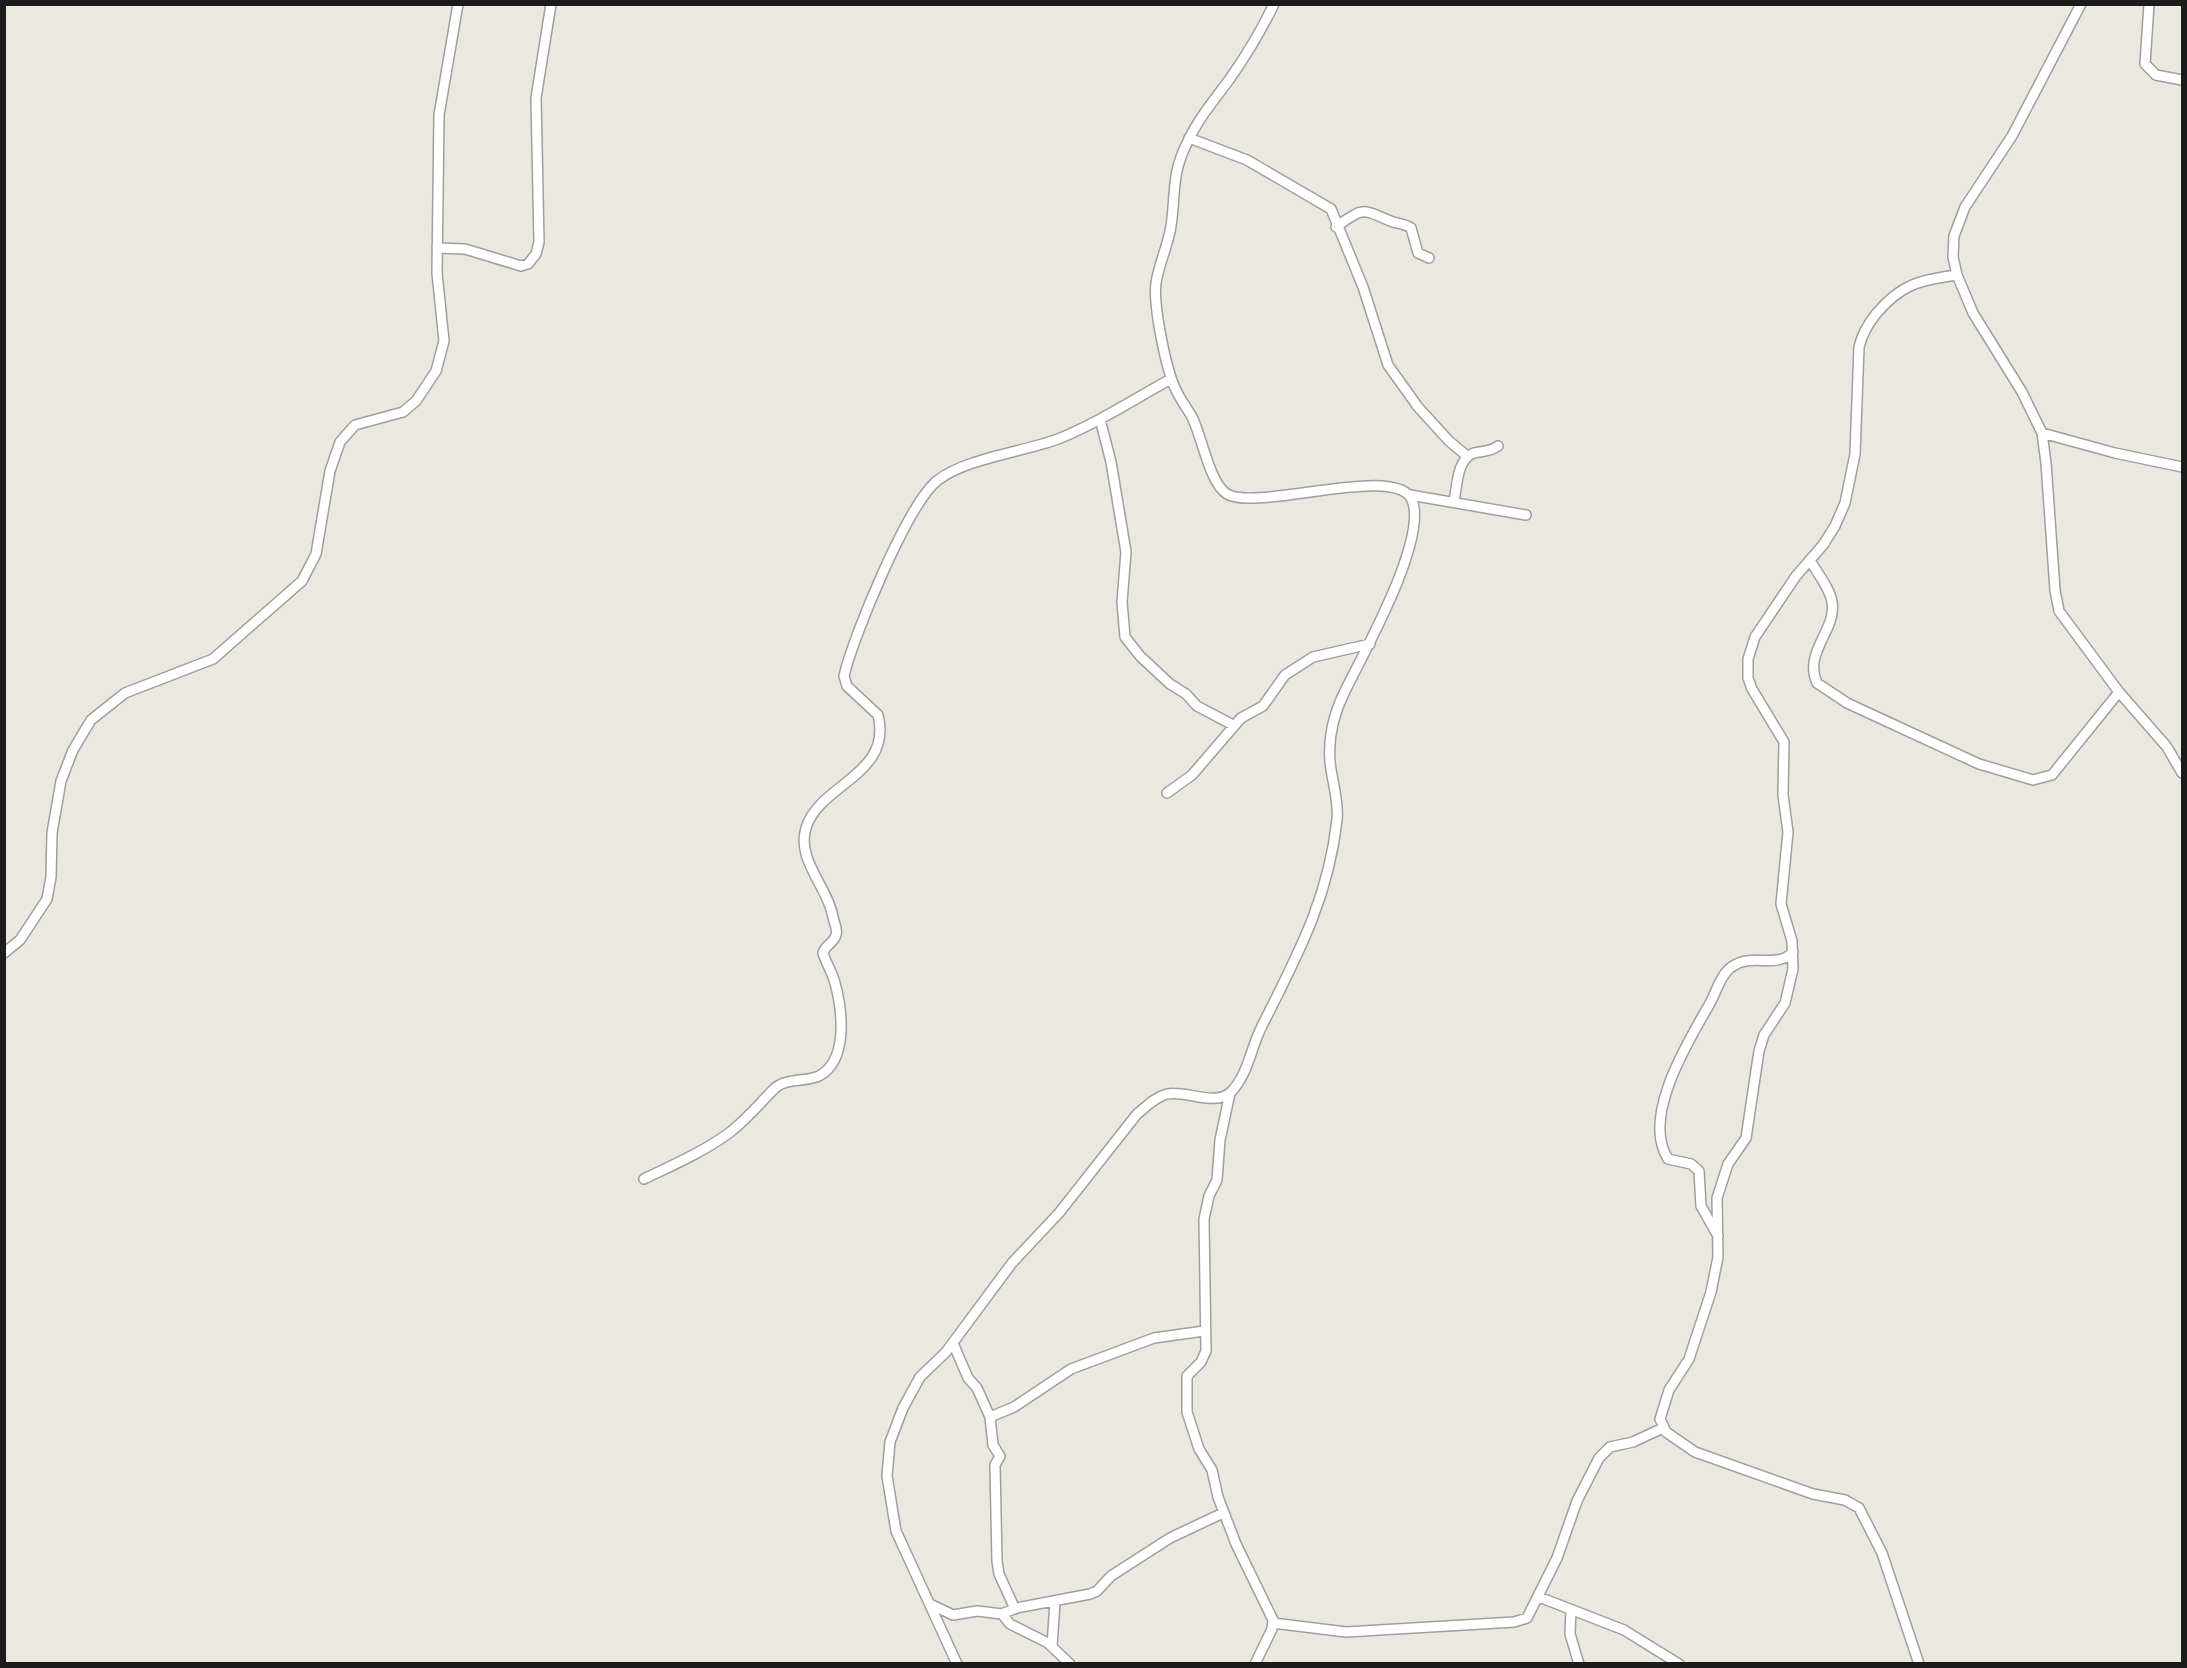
<svg xmlns="http://www.w3.org/2000/svg" width="2187" height="1668" font-family="'Work Sans',sans-serif">
  <style>
    .lines { fill: none; stroke-linecap: round; stroke-linejoin: round }
    .minor-casing { stroke: #9f9f9f; stroke-width: 12 }
    .minor { stroke: #fff; stroke-width: 9 }
  </style>
  <rect width="100%" height="100%" fill="#ebe8e1"/>
  <g class="lines">
    <g class="minor-casing">
      <path id="minor" d="M2081,4L2012,136L1965,207L1954,236L1953,257L1957,275L1973,313L2022,392L2042,433L2046,463L2055,590L2059,611L2119,692L2167,747L2182,773
        M2149,4L2145,64L2156,75L2182,80
        M1189,138L1247,160L1331,209L1363,287L1388,365L1418,407L1449,441L1467,456
        M1336,227C1366,205 1362,210 1393,222C1400,224 1405,224 1411,228L1418,253L1429,258
        M437,248L465,249L521,266L528,264L536,254L539,242L536,98L551,4
        M1100,419L1111,462L1126,552L1122,602L1125,637L1140,656L1170,684L1186,694L1197,706L1233,725
        M2042,433L2115,453L2182,467
        M1410,495L1526,515
        M1454,501C1457,487 1457,458 1474,453C1483,451 1490,452 1498,446
        M1810,560C1817,573 1830,588 1832,602C1837,630 1803,652 1817,683L1847,703L1979,764L2033,780L2052,775L2119,692
        M1167,793L1192,775L1241,718L1263,706L1285,675L1313,657L1370,644
        M4,953L20,940L47,899L51,877L52,833L61,781L73,750L91,720L125,693L213,659L302,581L316,554L330,471L340,442L355,425L403,412L416,401L436,371L444,341L437,273L439,115L458,4
        M1230,1093L1220,1140L1217,1180L1209,1196L1204,1219L1206,1351L1201,1362L1187,1376V1412L1199,1449L1212,1470L1218,1497L1236,1544L1273,1620L1272,1629L1255,1664
        M644,1179C673,1165 703,1152 729,1133C746,1120 760,1103 775,1088C786,1078 806,1082 819,1076C849,1060 842,1009 835,983C832,972 826,963 823,953C825,945 834,943 836,935C838,929 834,923 833,917C828,887 796,860 806,828C819,784 893,775 878,715L847,686L844,676C853,637 908,503 938,480C967,458 1023,452 1058,439C1098,423 1134,399 1171,379
        M1718,1236L1701,1206L1699,1171L1691,1164L1668,1159C1641,1117 1688,1042 1709,1005C1716,993 1721,973 1733,966C1752,953 1777,969 1793,952
        M953,1343L968,1378L977,1388L990,1417L993,1445L1000,1456L995,1465L997,1561L999,1574L1015,1609
        M990,1417L1014,1407L1071,1369L1154,1338L1204,1331
        M1539,1597L1624,1630L1679,1664
        M930,1604L953,1615L977,1611L1002,1614L1016,1608L1090,1594L1097,1591L1111,1576L1170,1538L1223,1513
        M1571,1610L1570,1634L1579,1664
        M1002,1614L1010,1624L1048,1643L1070,1664
        M1273,1623L1346,1632L1514,1622L1527,1618L1557,1558L1577,1501L1599,1458L1610,1447L1633,1442L1663,1428
        M1052,1646L1055,1602
        M957,1664L896,1531L887,1476L890,1442L903,1408L920,1377L946,1352L1012,1263L1059,1213L1137,1114C1146,1107 1155,1097 1167,1094C1186,1090 1215,1107 1231,1092C1248,1075 1251,1047 1262,1026C1297,956 1328,900 1337,820C1339,801 1332,781 1330,762C1328,737 1334,713 1345,691C1363,654 1428,540 1412,500C1397,463 1257,512 1227,494C1209,483 1202,435 1191,415C1186,407 1180,399 1176,390C1166,370 1153,305 1156,283C1159,263 1168,246 1171,226C1176,192 1171,174 1188,141C1199,118 1214,100 1229,80C1246,56 1261,31 1274,4
        M1919,1664L1882,1553L1859,1508L1845,1500L1813,1494L1695,1452L1666,1432L1660,1419L1669,1390L1689,1359L1711,1292L1718,1257L1717,1198L1728,1164L1746,1138L1759,1051L1764,1035L1785,1003L1793,969L1792,941L1781,904L1788,832L1783,795L1784,742L1752,689L1748,678V659L1755,637L1796,576L1823,545L1835,526L1845,503L1855,454L1859,347C1862,334 1868,324 1876,314C1901,284 1920,280 1957,275"/>
    </g>
    <use href="#minor" class="minor"/>
  </g>
  <rect width="2187" height="1668" fill="none" stroke="#1b1b1b" stroke-width="12"/>
</svg>
